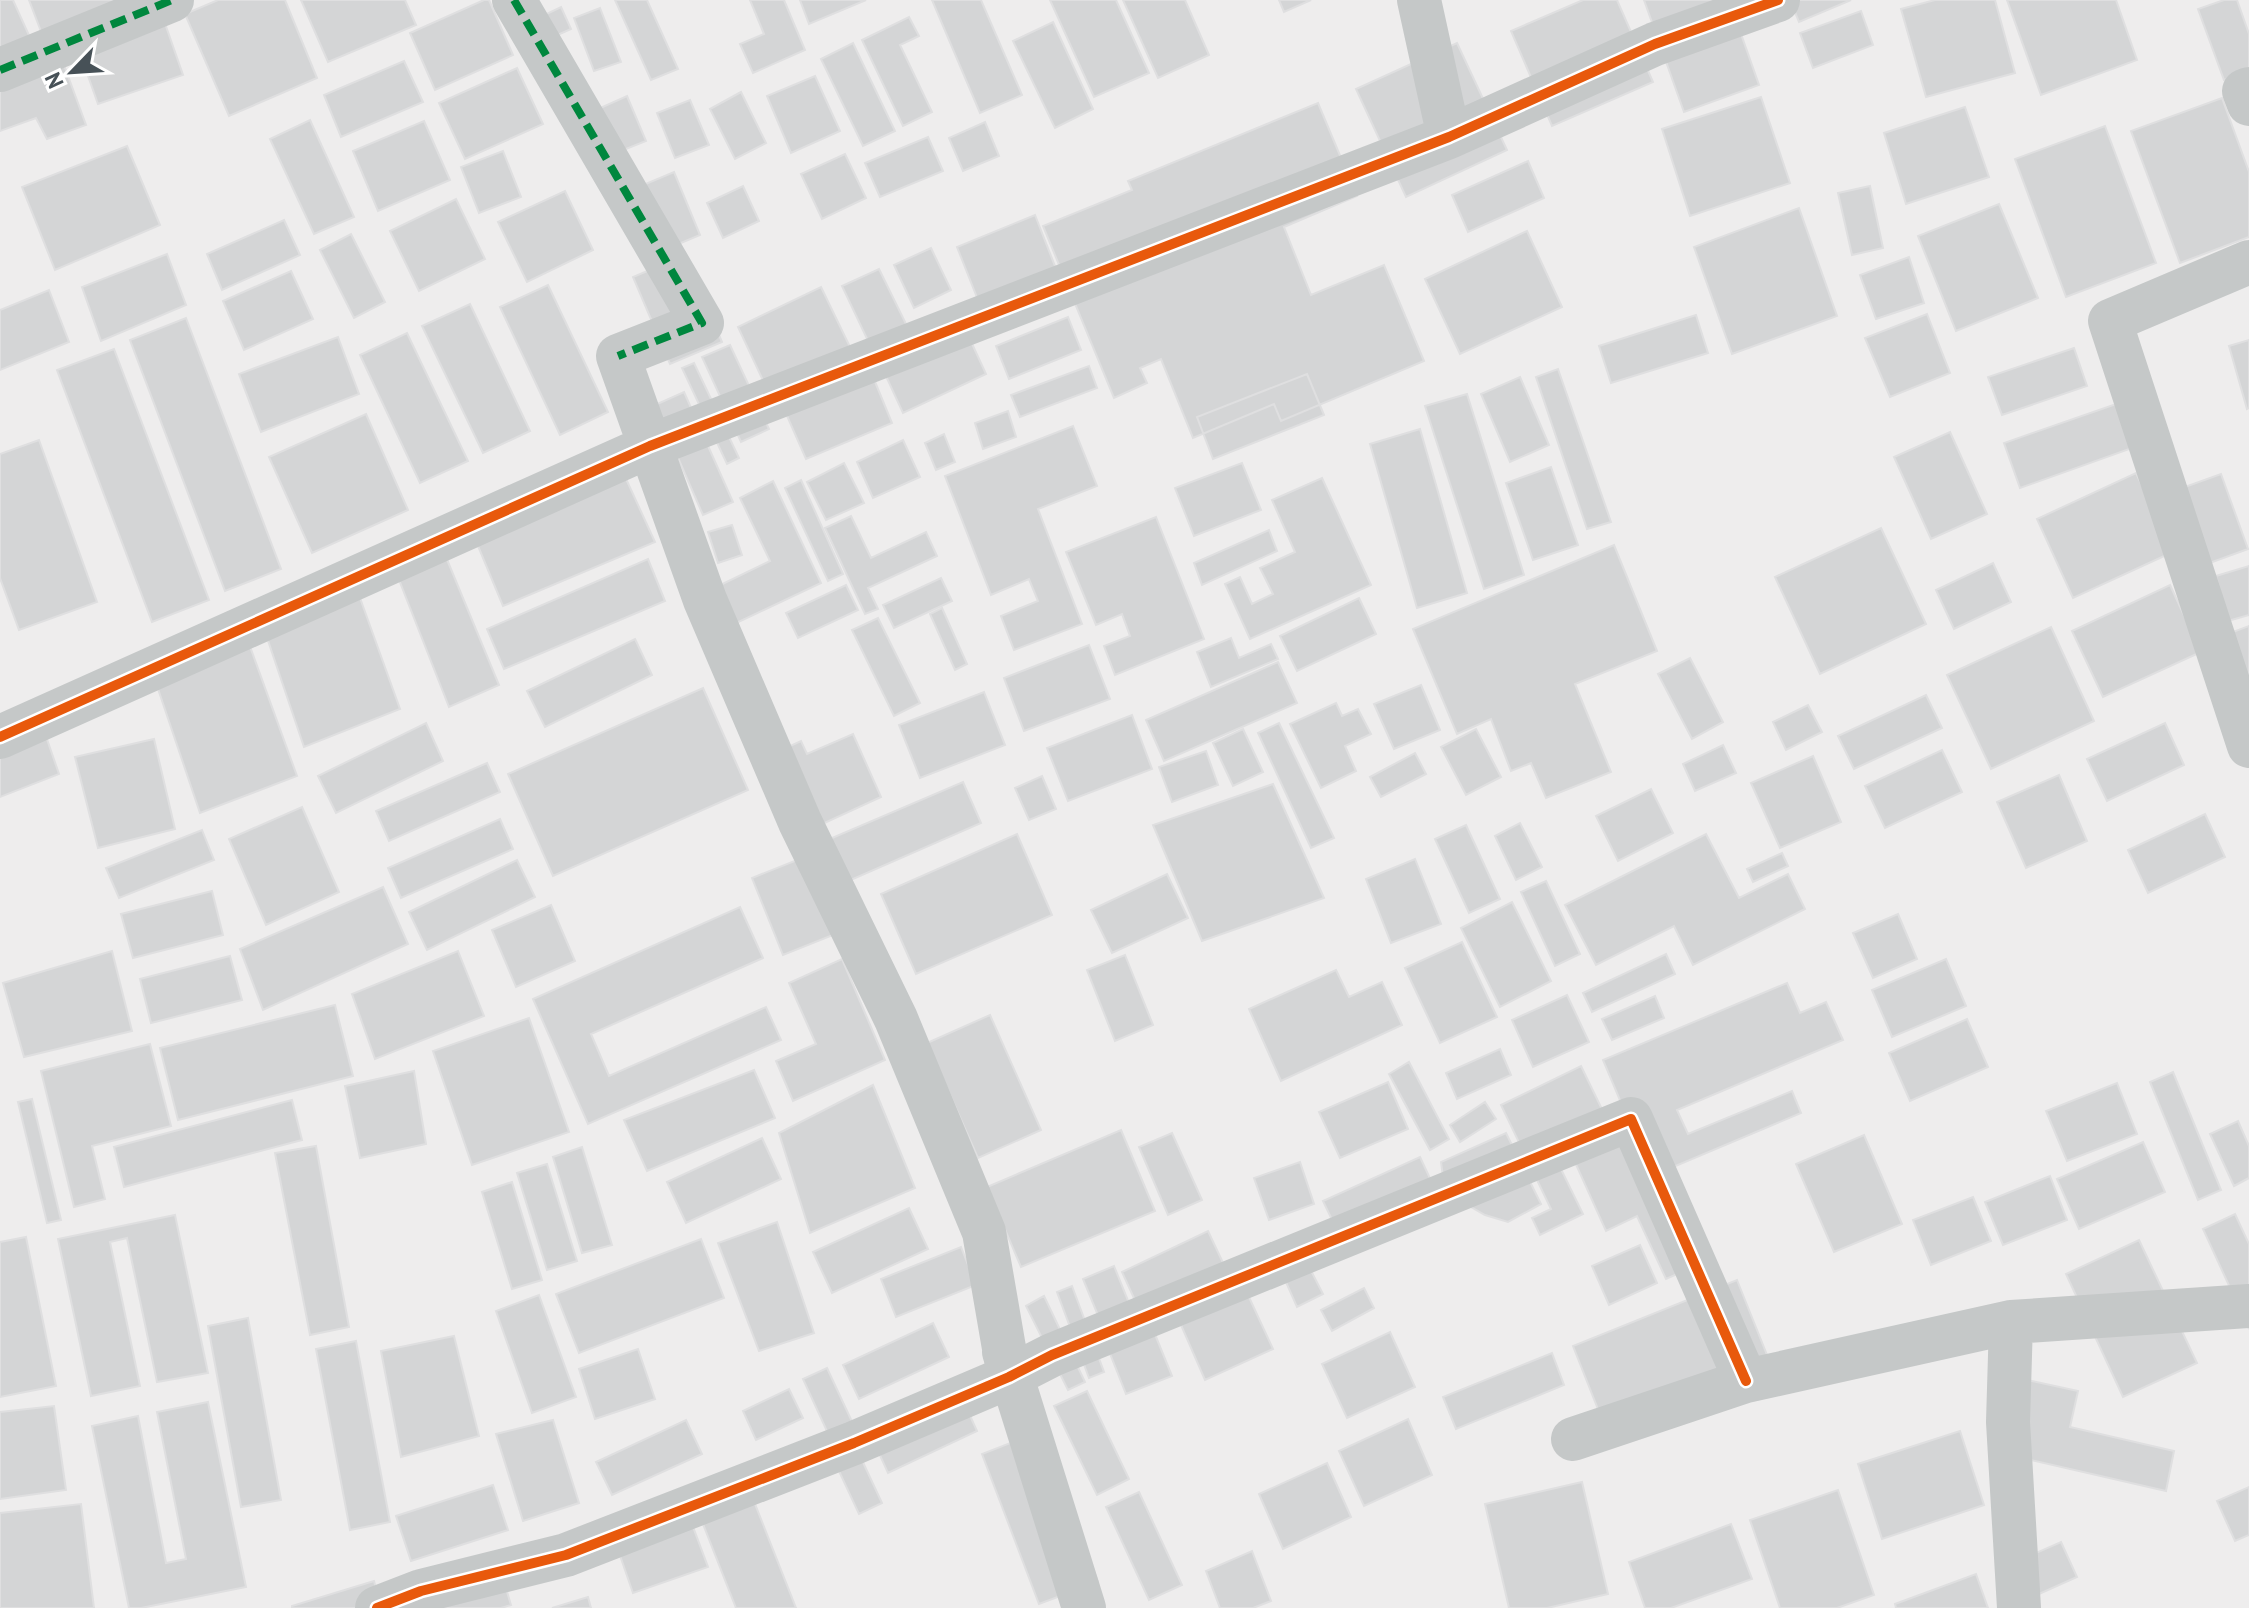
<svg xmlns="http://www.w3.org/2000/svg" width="2249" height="1608" font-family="'PT Sans',sans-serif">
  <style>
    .building { fill: #d4d5d6; stroke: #dfdfe0; stroke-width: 2 }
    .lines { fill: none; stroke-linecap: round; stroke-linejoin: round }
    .minor { stroke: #c5c8c8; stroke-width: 44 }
    .quiet { stroke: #00873e; stroke-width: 8; stroke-dasharray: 16 8; stroke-linecap: butt }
    .cycleway-casing { stroke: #fff; stroke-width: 15 }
    .cycleway { stroke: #e8590c; stroke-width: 10 }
  </style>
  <rect width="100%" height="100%" fill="#eeeded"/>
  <path class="building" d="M0,0H13L32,42L0,55Z
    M29,0H126L42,34Z
    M218,0H285L317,78L229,116L185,14Z
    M301,0H405L416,25L328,62Z
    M484,0H489L513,55L435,90L410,33Z
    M615,0H647L678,69L651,80Z
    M750,0H784L805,50L753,73L740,44L764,34Z
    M800,0H866L809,24Z
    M932,0H981L1022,95L980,113Z
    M1050,0H1116L1149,73L1094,97Z
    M1123,0H1185L1209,55L1158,78Z
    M1279,0H1311L1284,12Z
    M1583,0H1617L1653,82L1552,126L1511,31Z
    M1644,0H1729L1759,85L1684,112Z
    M1790,0H1851L1799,22Z
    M1935,0H1995L2015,73L1926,97L1901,9Z
    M2007,0H2116L2137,60L2041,95Z
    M2224,0H2237L2249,34V72L2224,80L2198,9Z
    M561,7L571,29L542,42L532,21Z
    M600,8L621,62L594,71L574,18Z
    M1861,11L1873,45L1813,68L1800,33Z
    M161,12L183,75L98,104L76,42Z
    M909,17L919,36L900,45L932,112L903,126L862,40Z
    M1053,22L1093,109L1055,128L1013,41Z
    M853,43L895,131L863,146L821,59Z
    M1457,43L1507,150L1406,197L1356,89Z
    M57,46L86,125L47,139L36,118L0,131V69Z
    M404,61L423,102L341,137L324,95Z
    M517,68L543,124L465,159L439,103Z
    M815,76L840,131L791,153L767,96Z
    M741,92L766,143L735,159L710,109Z
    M627,96L646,141L616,153L598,109Z
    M1761,97L1790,183L1690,216L1662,129Z
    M2222,98L2249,172V237L2180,263L2131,131Z
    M690,100L709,145L675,158L657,113Z
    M1318,103L1357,196L1284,227L1311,295L1384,265L1424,361L1281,421L1274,404L1193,438L1161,359L1140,368L1147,383L1114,398L1043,226L1132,190L1128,181Z
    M1965,107L1989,177L1906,204L1884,133Z
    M310,120L354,217L314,234L270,139Z
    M424,121L450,180L378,211L353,151Z
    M985,122L999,156L963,171L949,138Z
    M2105,126L2156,263L2066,297L2015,159Z
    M928,137L943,171L880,197L865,163Z
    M127,146L160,225L55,270L22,187Z
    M503,151L521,197L479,213L461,167Z
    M845,154L866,198L822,219L801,174Z
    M1528,161L1544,198L1468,232L1452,195Z
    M674,172L700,235L662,251L636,188Z
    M743,186L759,221L723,238L707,203Z
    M1870,186L1883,248L1852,255L1838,193Z
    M565,191L593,250L527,282L498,222Z
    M456,199L485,259L419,291L390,231Z
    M1999,204L2038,298L1956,331L1918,236Z
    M1799,208L1837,316L1732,354L1694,247Z
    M1035,215L1069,302L980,305L957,247Z
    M284,220L300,255L222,290L207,254Z
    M1527,231L1562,307L1460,354L1425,279Z
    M351,234L385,302L354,318L320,250Z
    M931,248L951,290L914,308L894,265Z
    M167,254L186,305L101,341L82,287Z
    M685,255L722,342L670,364L633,277Z
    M1909,257L1924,303L1876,319L1860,275Z
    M879,269L907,326L869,343L842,286Z
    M291,271L313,319L244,350L223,301Z
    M548,285L608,412L560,435L500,307Z
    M821,287L851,349L767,389L738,327Z
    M49,290L69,342L0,370V310Z
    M470,304L530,431L483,453L422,326Z
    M1927,314L1950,373L1890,397L1865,338Z
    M1696,315L1708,353L1611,383L1599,346Z
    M1068,317L1081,350L1009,379L996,346Z
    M186,318L281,569L225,591L130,340Z
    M407,333L468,461L420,483L360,355Z
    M968,335L986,374L903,413L885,374Z
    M338,337L359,394L261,432L239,374Z
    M2249,340V408L2247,409L2229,346Z
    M730,345L769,429L741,442L702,357Z
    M2074,348L2087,386L2002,415L1988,377Z
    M114,349L209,600L152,622L57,370Z
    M694,363L739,458L727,464L682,368Z
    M1089,366L1097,388L1020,417L1011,395Z
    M1558,369L1611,522L1587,529L1536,377Z
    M871,372L892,423L806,459L784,409Z
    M1307,374L1324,415L1213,459L1197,417Z
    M1520,377L1549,445L1510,462L1481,394Z
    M684,392L733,502L703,515L655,405Z
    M1467,394L1524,575L1484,589L1425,406Z
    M2119,403L2135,447L2020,488L2004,443Z
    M1008,411L1016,437L983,449L975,423Z
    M366,414L408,510L312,553L269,457Z
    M1073,426L1097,486L1038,509L1082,624L1014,650L1001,616L1038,601L1029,579L991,595L945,476Z
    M1420,429L1467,593L1417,608L1370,444Z
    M1950,432L1987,514L1931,539L1894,457Z
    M944,434L955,462L936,470L925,443Z
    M39,440L97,602L19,630L0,578V454Z
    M903,440L920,477L873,498L857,462Z
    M616,457L655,542L503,606L468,522Z
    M844,463L864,503L826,520L807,482Z
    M1242,463L1261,510L1194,536L1175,488Z
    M1551,467L1578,545L1533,560L1506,483Z
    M2136,473L2173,552L2073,598L2037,519Z
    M2221,474L2248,549L2207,564L2179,489Z
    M1322,478L1371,585L1250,639L1225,584L1240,577L1252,604L1273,594L1260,568L1295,552L1272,500Z
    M801,480L843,574L828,581L785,488Z
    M773,481L821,583L728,627L710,590L770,561L740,498Z
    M851,516L871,558L926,532L937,556L868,588L878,609L865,614L825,528Z
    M1156,517L1204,639L1115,675L1104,646L1130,636L1122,614L1096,625L1066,552Z
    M732,525L742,555L718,563L708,532Z
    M1881,528L1926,624L1820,674L1775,577Z
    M1269,530L1277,551L1202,585L1194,563Z
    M441,545L499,685L449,707L394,567Z
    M1614,545L1657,651L1575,684L1611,772L1546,798L1531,763L1511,771L1491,719L1457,734L1413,629Z
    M648,559L665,601L504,669L487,629Z
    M1993,563L2011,602L1954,629L1936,590Z
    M2249,566V615L2228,621L2216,576Z
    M351,573L400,709L304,747L257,608Z
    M941,578L952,601L894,628L883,605Z
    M846,585L858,610L798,638L786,613Z
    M2170,585L2201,652L2103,697L2072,631Z
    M1359,598L1376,634L1297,671L1280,636Z
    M942,608L967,664L955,670L930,614Z
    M878,618L920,703L894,716L852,630Z
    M2249,626V685L2230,633Z
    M2051,627L2094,721L1991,769L1947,675Z
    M1231,638L1239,658L1271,644L1278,659L1211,687L1197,652Z
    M635,639L652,675L545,727L527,691Z
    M248,641L297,776L200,813L153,674Z
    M1089,645L1110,699L1024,731L1004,678Z
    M1690,658L1723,722L1692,739L1658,674Z
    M1278,662L1297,703L1164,761L1146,720Z
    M1421,685L1440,730L1394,749L1374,704Z
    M703,688L748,790L553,876L508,774Z
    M984,692L1005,745L920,778L899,725Z
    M1926,695L1942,728L1854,769L1838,736Z
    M1336,703L1342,716L1358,709L1371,734L1345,746L1356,771L1321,788L1290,724Z
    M1808,705L1822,732L1786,750L1773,722Z
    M1132,715L1152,769L1068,801L1047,748Z
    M39,716L59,774L0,797V731Z
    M426,723L443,761L336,813L318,776Z
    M1279,723L1334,838L1311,848L1258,733Z
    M2165,723L2184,765L2107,801L2087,759Z
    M1243,729L1263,772L1233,786L1213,743Z
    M1476,729L1501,777L1466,795L1441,747Z
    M853,734L881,797L792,838L757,761L801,741L807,754Z
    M154,739L175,829L98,848L75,757Z
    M1723,745L1736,773L1695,791L1683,764Z
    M1942,750L1962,792L1885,828L1865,786Z
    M1206,751L1218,785L1172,802L1159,767Z
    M1415,753L1426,774L1381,797L1370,777Z
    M1813,756L1841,822L1780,848L1751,783Z
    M487,763L500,792L389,841L376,811Z
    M2059,775L2087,841L2026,868L1997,802Z
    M1042,776L1056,809L1029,820L1015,788Z
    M963,782L981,823L844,883L825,841Z
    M1273,784L1324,898L1202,941L1153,825Z
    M1651,789L1673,833L1618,861L1596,816Z
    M302,807L339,892L266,925L229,839Z
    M2205,814L2225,857L2148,893L2128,850Z
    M500,819L513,849L401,898L388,868Z
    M1520,823L1542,867L1516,880L1495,836Z
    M1466,825L1500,899L1469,913L1435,839Z
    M202,830L214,860L119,898L106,868Z
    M1017,834L1052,915L916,974L881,894Z
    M1706,834L1739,898L1788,874L1805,909L1693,965L1674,926L1596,965L1565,905Z
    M1782,853L1788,866L1753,882L1747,869Z
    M807,856L838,933L783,955L752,878Z
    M1415,859L1441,924L1391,943L1366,879Z
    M517,860L535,897L427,950L409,912Z
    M1167,874L1188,918L1112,953L1091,910Z
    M1546,881L1580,954L1555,966L1521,892Z
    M383,887L408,944L263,1010L240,949Z
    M212,891L223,935L133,958L121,914Z
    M1512,902L1551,981L1500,1007L1461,928Z
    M551,905L575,961L516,987L492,930Z
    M740,907L763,958L591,1034L609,1076L766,1007L781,1040L588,1124L533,999Z
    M1898,914L1917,959L1873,978L1853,933Z
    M1462,942L1497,1017L1440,1043L1405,968Z
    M112,951L132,1031L24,1057L3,983Z
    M458,951L484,1016L375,1059L352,994Z
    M1666,954L1675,974L1592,1012L1583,993Z
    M1125,955L1153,1025L1115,1041L1087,970Z
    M230,956L242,1000L151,1023L140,979Z
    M842,959L885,1060L793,1101L776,1061L816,1044L789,983Z
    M1946,959L1966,1006L1892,1037L1872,990Z
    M1336,970L1349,997L1382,982L1402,1025L1281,1081L1249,1009Z
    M1787,983L1800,1013L1826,1002L1843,1040L1677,1110L1688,1134L1792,1091L1801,1113L1652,1176L1603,1060Z
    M1567,995L1589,1042L1533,1067L1512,1020Z
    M1655,996L1664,1018L1612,1040L1602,1019Z
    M335,1005L353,1076L178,1120L160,1048Z
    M990,1015L1041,1130L978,1158L927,1043Z
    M529,1018L569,1132L472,1165L433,1051Z
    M1967,1019L1988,1067L1910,1101L1889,1053Z
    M150,1044L171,1126L92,1146L105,1199L74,1207L41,1071Z
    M1500,1049L1511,1075L1457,1099L1446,1073Z
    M1409,1062L1449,1139L1430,1150L1389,1074Z
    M1581,1066L1614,1134L1557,1161L1583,1214L1540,1235L1532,1218L1551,1209L1501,1105Z
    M754,1070L775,1118L647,1171L624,1120Z
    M414,1071L426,1144L360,1158L345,1086Z
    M2173,1072L2221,1190L2198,1200L2150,1082Z
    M1388,1082L1408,1129L1340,1158L1319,1112Z
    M2117,1083L2137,1134L2067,1161L2046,1111Z
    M873,1085L915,1188L810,1233L779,1133Z
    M32,1099L61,1220L47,1223L18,1102Z
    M292,1100L302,1140L124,1187L114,1147Z
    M1485,1102L1496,1119L1460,1142L1450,1125Z
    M2238,1121L2249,1146V1178L2234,1186L2210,1134Z
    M1121,1130L1155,1211L1021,1267L987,1187Z
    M1641,1130L1702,1263L1666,1279L1637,1216L1606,1231L1574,1160Z
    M1172,1133L1202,1200L1168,1215L1139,1147Z
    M1506,1133L1541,1204L1508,1222L1485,1215L1445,1192L1441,1162Z
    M1864,1135L1902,1224L1834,1252L1796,1164Z
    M762,1138L781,1179L686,1223L667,1182Z
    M2143,1142L2165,1192L2079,1229L2057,1179Z
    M316,1146L349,1327L310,1335L275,1153Z
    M582,1147L612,1245L582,1253L553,1157Z
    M1420,1157L1441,1202L1345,1247L1323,1201Z
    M1300,1162L1314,1204L1269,1220L1254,1178Z
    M547,1164L577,1261L547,1270L517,1173Z
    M2050,1176L2067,1220L2003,1245L1985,1202Z
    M512,1182L542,1280L512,1289L482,1192Z
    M1973,1197L1991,1241L1931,1265L1913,1220Z
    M909,1208L928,1249L832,1293L813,1252Z
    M2235,1214L2249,1244V1329L2203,1229Z
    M175,1215L208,1373L157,1382L127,1238L110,1242L140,1386L91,1396L58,1239Z
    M777,1222L814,1333L759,1351L718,1243Z
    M1208,1231L1225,1267L1138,1307L1122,1272Z
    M26,1237L56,1386L0,1397V1242Z
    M701,1239L724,1298L579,1353L556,1294Z
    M2139,1240L2197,1363L2123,1397L2066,1274Z
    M1640,1245L1657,1283L1609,1305L1592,1266Z
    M961,1247L976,1285L896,1317L881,1279Z
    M1305,1259L1323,1294L1297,1307L1281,1271Z
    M1114,1266L1135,1318L1104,1330L1083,1279Z
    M1737,1280L1773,1370L1609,1437L1573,1346Z
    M1072,1286L1104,1372L1089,1378L1057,1292Z
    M1364,1288L1374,1308L1332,1331L1321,1310Z
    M539,1295L576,1397L532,1413L496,1311Z
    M1248,1295L1273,1349L1205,1380L1181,1325Z
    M1044,1296L1085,1382L1068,1390L1026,1306Z
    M248,1318L281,1500L241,1507L208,1326Z
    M933,1323L949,1357L859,1399L843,1365Z
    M1152,1327L1172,1376L1126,1394L1107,1346Z
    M1390,1332L1415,1387L1347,1418L1322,1364Z
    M454,1336L479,1436L401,1457L381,1351Z
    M356,1341L390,1522L350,1530L316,1349Z
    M638,1349L655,1399L595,1419L579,1369Z
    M1552,1353L1564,1385L1456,1429L1443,1397Z
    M827,1368L855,1428L831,1440L803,1379Z
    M2013,1377L2078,1391L2070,1427L2174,1451L2166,1491L1996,1452Z
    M789,1389L803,1418L756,1440L743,1411Z
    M1087,1391L1129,1479L1097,1495L1054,1406Z
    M962,1398L977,1431L888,1473L873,1440Z
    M208,1402L246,1587L141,1608H129L92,1426L138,1416L166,1563L186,1559L157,1412Z
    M54,1406L66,1490L0,1499V1412Z
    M1408,1419L1432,1475L1364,1506L1339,1451Z
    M553,1420L579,1503L523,1521L496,1434Z
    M686,1420L702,1454L612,1495L596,1462Z
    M1041,1431L1098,1582L1039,1604L982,1454Z
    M1960,1431L1984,1505L1882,1539L1858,1464Z
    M854,1443L882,1503L859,1514L831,1454Z
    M1327,1463L1351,1517L1283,1549L1259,1494Z
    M744,1476L796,1608H736L692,1496Z
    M1582,1482L1608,1594L1547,1608H1509L1485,1504Z
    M493,1485L508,1530L411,1561L396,1516Z
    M2249,1487V1535L2235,1541L2217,1501Z
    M1838,1490L1874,1595L1837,1608H1780L1750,1520Z
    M680,1492L708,1567L633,1593L607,1518Z
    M1139,1492L1182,1585L1149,1600L1106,1507Z
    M81,1504L94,1608H0V1513Z
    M1731,1524L1752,1579L1671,1608H1645L1629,1562Z
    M2061,1542L2077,1577L2019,1603L2002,1568Z
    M1252,1551L1271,1601L1253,1608H1220L1206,1571Z
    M497,1558L511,1605L501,1608H426Z
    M1976,1574L1988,1608H1896L1895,1604Z
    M374,1581L381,1608H292V1606Z
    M588,1597L591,1608H552Z"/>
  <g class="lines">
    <path class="minor" d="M514,0L702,323L618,356L705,600L800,822L896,1019L984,1232L1009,1377
      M1419,0L1449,137
      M0,70L172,0
      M2249,89L2244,91L2249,104
      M2249,262L2110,321L2249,746
      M0,737L650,446L1449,137L1655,44L1778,0
      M2011,1322L2008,1422L2019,1608
      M1004,1352L1084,1608
      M1573,1439L1746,1381L2011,1322L2249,1306
      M377,1608L421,1591L566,1555L854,1443L1009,1377L1052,1355L1631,1119L1746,1381"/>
    <path class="quiet" d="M514,0L702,323L618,356
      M0,70L172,0"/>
    <g class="cycleway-casing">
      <path id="cycleway" d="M0,737L650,446L1449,137L1655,44L1778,0
        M377,1608L421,1591L566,1555L854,1443L1009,1377L1052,1355L1631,1119L1746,1381"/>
    </g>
    <use href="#cycleway" class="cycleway"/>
  </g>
  <g transform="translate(72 72) rotate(245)" stroke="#ffffff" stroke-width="6" paint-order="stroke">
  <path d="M0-6L14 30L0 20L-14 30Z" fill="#475157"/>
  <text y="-12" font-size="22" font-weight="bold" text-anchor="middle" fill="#475157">N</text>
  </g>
</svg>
